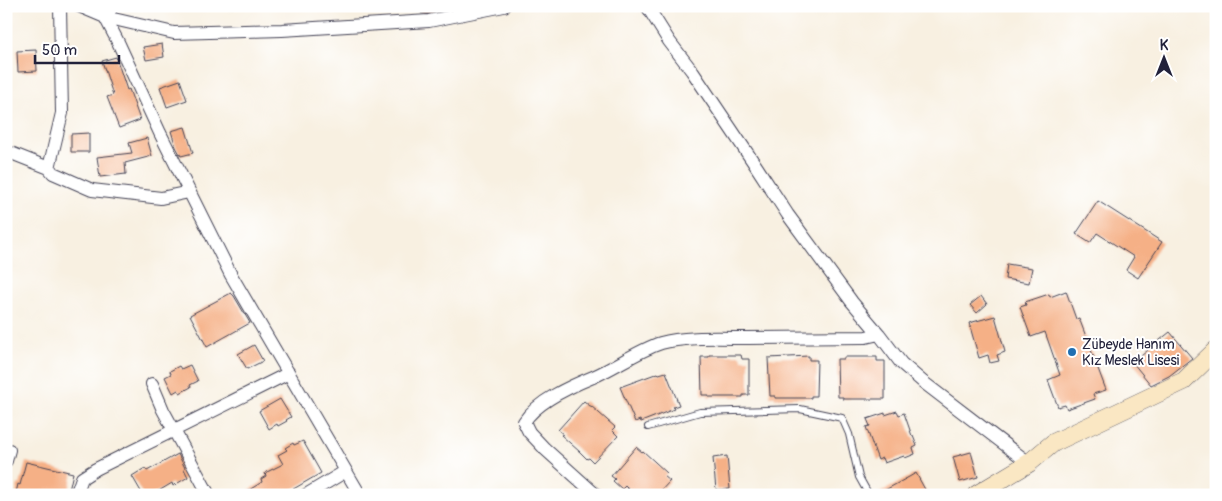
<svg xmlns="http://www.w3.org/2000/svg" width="1222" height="501" font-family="Pangolin,sans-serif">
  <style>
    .building { fill: #f5b086 }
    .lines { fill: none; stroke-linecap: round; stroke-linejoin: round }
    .lane-casing { stroke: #424154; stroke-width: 8 }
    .street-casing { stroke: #424154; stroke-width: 14 }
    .secondary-casing { stroke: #424154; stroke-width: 19 }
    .lane { stroke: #fff; stroke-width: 6 }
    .street { stroke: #fff; stroke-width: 12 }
    .secondary { stroke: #fae7c3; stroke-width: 18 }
    .poi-dot { fill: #1f6fb2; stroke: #fff; stroke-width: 2 }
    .labels { text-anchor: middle; stroke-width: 4; stroke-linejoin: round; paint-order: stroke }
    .poi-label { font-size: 14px; fill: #22223b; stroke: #fff; text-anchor: start }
  </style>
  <rect width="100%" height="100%" fill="#fff"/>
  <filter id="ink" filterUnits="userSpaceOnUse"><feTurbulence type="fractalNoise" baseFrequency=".02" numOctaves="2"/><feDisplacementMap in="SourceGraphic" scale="10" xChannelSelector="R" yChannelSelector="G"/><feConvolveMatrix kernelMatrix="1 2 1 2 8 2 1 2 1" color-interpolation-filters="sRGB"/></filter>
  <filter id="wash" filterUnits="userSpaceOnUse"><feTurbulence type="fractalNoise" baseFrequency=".0096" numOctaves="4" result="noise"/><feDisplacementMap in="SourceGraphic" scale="20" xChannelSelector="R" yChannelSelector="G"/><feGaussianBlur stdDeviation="1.12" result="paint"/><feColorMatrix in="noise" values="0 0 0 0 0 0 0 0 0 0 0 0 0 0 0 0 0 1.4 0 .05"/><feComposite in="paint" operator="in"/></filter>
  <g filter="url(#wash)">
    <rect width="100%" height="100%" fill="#f8f0e1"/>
    <g id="blocks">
      <path class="building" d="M417,6H441L430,13H421Z
        M162,44L164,57L146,60L143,47Z
        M36,50L37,71L18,72L17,51Z
        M116,57L127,90L129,89L140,120L119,128L107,97L113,95L102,61Z
        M180,80L187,100L167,107L160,87Z
        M185,127L193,153L181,156L176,147L171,131Z
        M89,133V152H71V134Z
        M147,138L152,156L125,163L126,174L100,177L97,157L132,153L129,143Z
        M1098,201L1162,242L1138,278L1126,270L1134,257L1097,233L1090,243L1076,234Z
        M1007,264L1032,268L1029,283L1005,279Z
        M1066,291L1076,319L1079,318L1106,390L1093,394L1095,399L1067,409L1065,405L1058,407L1048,380L1060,375L1045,332L1031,337L1020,307L1026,305L1025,302L1049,294L1050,297Z
        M231,293L234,296L250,323L207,347L190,315Z
        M981,296L987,304L977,313L970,305Z
        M995,316L1005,352L997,355L999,361L990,363L988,355L979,358L969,323Z
        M1170,332L1192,358L1169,376L1151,385L1133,363L1148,350L1147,348L1154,342L1155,344Z
        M254,345L263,361L247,369L238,354Z
        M709,355H741L742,359H749V395H743V397H708V395H702L701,357H709Z
        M809,356V360H817L816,396H811V398H775V396H770L768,358Z
        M844,357H877V361H885V399H843V397H838L837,359H844Z
        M190,365L198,381L190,385L191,387L180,393L178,390L173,393L165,377L171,374L170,371L179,366L181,369Z
        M666,372L679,405L673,407L674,409L664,413L641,422L640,420L635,422L620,387L658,373L659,374Z
        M280,399L291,417L286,420L287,421L278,426L277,424L269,429L259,411Z
        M584,401L590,406H591L615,427L612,430L618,436L593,462L589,458L587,459L580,452L561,435L563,434L558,430Z
        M897,411L899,415L904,413L912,436H913L917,446L913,448L915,454L905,458L904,456L884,463L882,458L878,460L866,427L870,426L867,419L885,413V415Z
        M303,441L321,473L283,495H241L262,482L261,479L266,476L265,473L283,464L278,455L287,450L285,448L293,443L294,445Z
        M636,447L642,452L643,451L667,473L664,476L670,481L657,495H634L625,486L622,489L613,481L615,479L611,476Z
        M971,452L978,477L960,482L953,457Z
        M178,454L185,468L184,469L188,477L173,486L172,483L152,495H143L132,476L145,468L147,471Z
        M727,456L730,489L716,490L713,458Z
        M26,462L73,473L68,495H22L16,493L18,484L20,485Z
        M916,473L928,495H876L909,477Z"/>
    </g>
  </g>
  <g filter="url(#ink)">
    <use href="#blocks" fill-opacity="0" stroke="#424154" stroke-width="1"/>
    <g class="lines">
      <g class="lane-casing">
        <path id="lane" d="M648,427L700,412L800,409L842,418L849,434L859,477L869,495"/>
      </g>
      <g class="street-casing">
        <path id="street" d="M79,6L105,17L174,33L282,30L429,21L504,6
          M113,6L105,17L118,42L160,133L231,275L360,495
          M647,6L669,41L692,71L756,166L788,215L852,302L879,334L901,363L923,382L1029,463
          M6,151L49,168L53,173L92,190L161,198L189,192
          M49,168L62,113L60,6
          M152,384L163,410L209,495
          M6,449L9,450L6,461
          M76,495L82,478L96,469L289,373
          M306,495L346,471
          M596,495L545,449L529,432L524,422C537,401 571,386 593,377C616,367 637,351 661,343C684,336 723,338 748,338C787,338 826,337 866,337L879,334"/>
      </g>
      <g class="secondary-casing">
        <path id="secondary" d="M976,495L1029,463L1053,443L1184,381L1216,350"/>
      </g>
      <use href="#lane" class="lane"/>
      <use href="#street" class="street"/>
      <use href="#secondary" class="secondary"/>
    </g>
  </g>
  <circle class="poi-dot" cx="1072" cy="352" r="5"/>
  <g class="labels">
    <g class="poi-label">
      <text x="1082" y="349">Zübeyde Hanım<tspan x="1082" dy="16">Kız Meslek Lisesi</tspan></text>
    </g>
  </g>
  <rect width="1222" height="501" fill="none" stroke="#fff" stroke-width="25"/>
  <g transform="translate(1164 58)" stroke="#ffffff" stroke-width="4" paint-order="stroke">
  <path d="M0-4L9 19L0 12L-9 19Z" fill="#22223b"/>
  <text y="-8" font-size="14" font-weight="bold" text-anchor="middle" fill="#22223b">K</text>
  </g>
  <path d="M35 55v8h84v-8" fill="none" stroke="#22223b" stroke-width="2.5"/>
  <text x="42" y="55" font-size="15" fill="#22223b" stroke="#ffffff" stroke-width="4" paint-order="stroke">50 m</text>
</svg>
